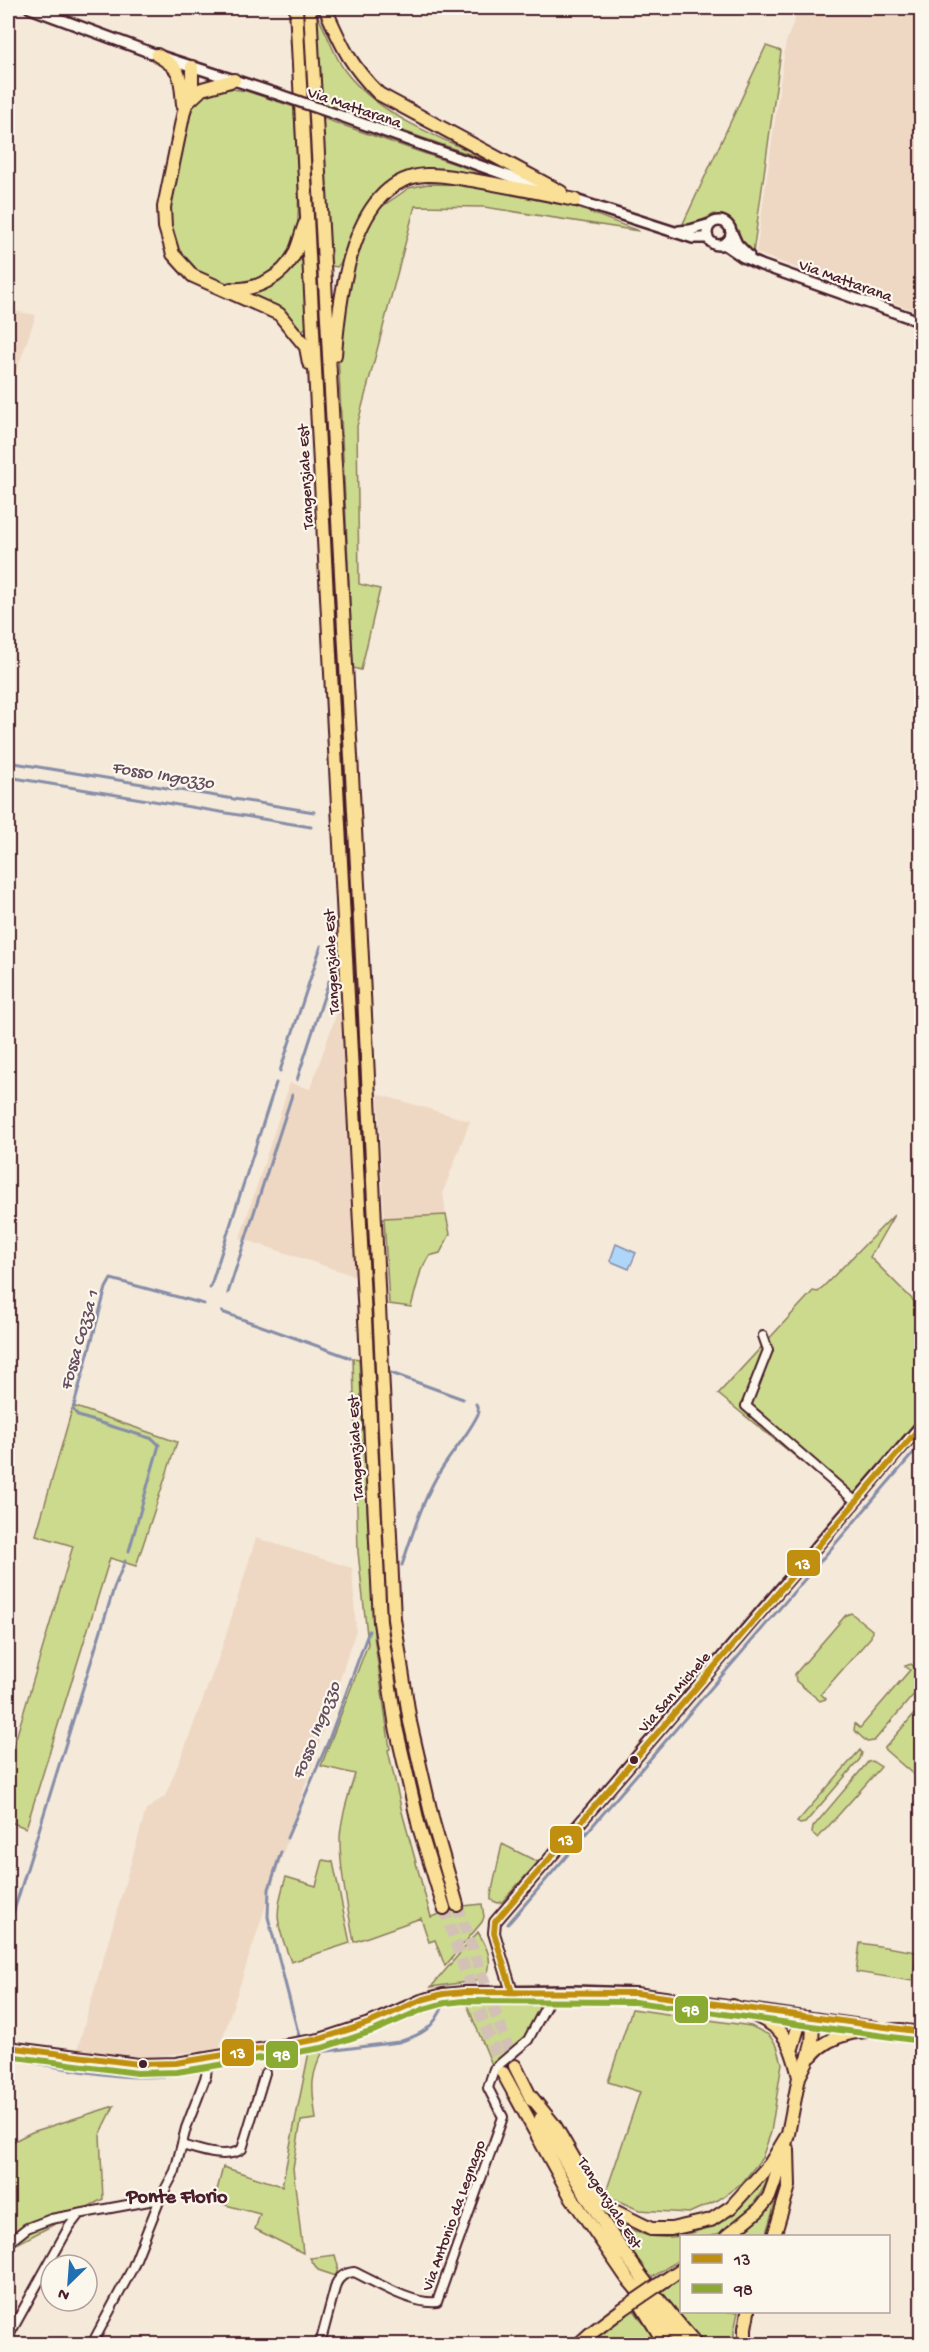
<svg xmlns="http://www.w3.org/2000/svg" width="929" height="2352" font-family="'Gochi Hand',sans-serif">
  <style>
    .built { fill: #eed8c3 }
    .green { fill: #ccda8e; stroke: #8b7c5c; stroke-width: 1.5 }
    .water { fill: #aed6f9; stroke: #868da7; stroke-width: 1.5 }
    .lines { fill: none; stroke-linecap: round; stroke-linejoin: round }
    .stream { stroke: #868da7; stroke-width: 3 }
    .trunk-tunnel { stroke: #d3c1b6; stroke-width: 12; stroke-dasharray: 12 6; stroke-linecap: butt }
    .minor-casing { stroke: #4a1f2b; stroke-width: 12 }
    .tertiary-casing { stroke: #4a1f2b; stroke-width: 14 }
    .trunk-casing { stroke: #4a1f2b; stroke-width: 16 }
    .minor { stroke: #fbf7ec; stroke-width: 8 }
    .tertiary { stroke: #fbf7ec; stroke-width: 9 }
    .trunk { stroke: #fadf96; stroke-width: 12 }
    .tertiary-bridge-casing { stroke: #4a1f2b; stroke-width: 14; stroke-linecap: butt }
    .trunk-bridge-casing { stroke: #4a1f2b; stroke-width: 16; stroke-linecap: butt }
    .tertiary-bridge { stroke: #fbf7ec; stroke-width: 9 }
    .trunk-bridge { stroke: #fadf96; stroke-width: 12 }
    .bus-1-casing { stroke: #fbf7ec; stroke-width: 10 }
    .bus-2-casing { stroke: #fbf7ec; stroke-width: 10 }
    .bus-1 { stroke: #c08f0f; stroke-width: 6 }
    .bus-2 { stroke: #8aaa31; stroke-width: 6 }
    .bus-dot { fill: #4a1f2b; stroke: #fbf7ec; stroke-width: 2 }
    .labels { text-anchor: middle; stroke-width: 4.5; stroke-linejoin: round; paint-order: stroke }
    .street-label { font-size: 16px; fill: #4a1f2b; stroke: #fbf7ec }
    .water-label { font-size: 18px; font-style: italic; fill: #634d5e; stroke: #fbf7ec }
    .quarter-label { font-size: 20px; font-weight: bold; fill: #4a1f2b; stroke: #fbf7ec }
    .line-badge { stroke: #fbf7ec; stroke-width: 2 }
    .badge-label { font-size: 16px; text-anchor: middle; font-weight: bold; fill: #fff }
  </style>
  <rect width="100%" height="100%" fill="#f5e9d9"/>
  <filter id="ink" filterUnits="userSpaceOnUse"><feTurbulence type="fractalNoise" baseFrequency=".0167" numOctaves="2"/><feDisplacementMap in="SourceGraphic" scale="12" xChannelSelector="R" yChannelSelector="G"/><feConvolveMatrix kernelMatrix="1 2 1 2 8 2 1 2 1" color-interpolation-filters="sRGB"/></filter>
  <g filter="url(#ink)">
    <path class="built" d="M799,8H921V313L756,253L786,42Z
      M8,310L36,315L8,396Z
      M344,993L358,1277L240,1238L290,1083L310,1089Z
      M378,1094L470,1121L443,1192L446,1215L384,1218Z
      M256,1538L352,1568L356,1630L219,2049L138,2058L93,2056L77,2050L146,1810L165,1796L184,1750L221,1651Z"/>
    <path class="green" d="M316,14C328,32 332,53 345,71C380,118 449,141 501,165L319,102Z
      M766,46L781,51L753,253L741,244L739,232L730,219L714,214L694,225L681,228Z
      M218,87L246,91L294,107C295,138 304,222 293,247C268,301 183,293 171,234C166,207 176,175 182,149C185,133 186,104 201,94C206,91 213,90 218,87Z
      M322,118L501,180L445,172L378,192L359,217L344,259L337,267L332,266L330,265Z
      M428,184C467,184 504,188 542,197C575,205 607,220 639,231L484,207L415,206L357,426L359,584L380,589L361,670L353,668L337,331L351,267L371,218L380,208L409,188Z
      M297,259H300L303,262L306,327L303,330L254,295L255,291Z
      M446,1215L450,1234L440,1253L429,1256L421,1270L411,1307L389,1304L384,1218Z
      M894,1215L870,1257L921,1308V1417L855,1501L847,1498L718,1394L813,1291L818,1292Z
      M353,1358L359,1359L374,1636L390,1749L388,1750L402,1812L431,1917L463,1906L482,1904L484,1917L482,1922L445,1966L435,1940L429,1942L421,1918L354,1942C348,1908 340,1873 340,1838C341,1817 349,1794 355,1774L321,1766L368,1644L358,1552Z
      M73,1406L177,1442L136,1566L110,1558L26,1828L8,1821V1765L73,1546L36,1535Z
      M851,1613L872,1630L871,1637L821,1694L826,1699L820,1701L796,1681L795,1674L846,1615Z
      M911,1664L921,1672V1686L874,1741L867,1742L854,1730L855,1724L860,1728L910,1670L905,1666Z
      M921,1706V1781L884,1749Z
      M860,1750L862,1753L860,1759L805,1823L800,1824L797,1822Z
      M872,1761L881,1767L818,1838L812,1833L813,1827L868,1762Z
      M502,1844L538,1862L502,1902L498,1903L491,1900V1895Z
      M323,1860L333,1862L350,1943L291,1962C277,1924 273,1916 286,1877L316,1886Z
      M478,1932C485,1944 494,1960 487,1974L474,1981L431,1987Z
      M860,1943L917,1952L912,1981L856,1972Z
      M542,2004L526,2037L493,2067L467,2005Z
      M632,2009L751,2026L769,2035L777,2046L782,2063L771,2132L762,2158L742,2183L718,2200L689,2213L639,2210L605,2195L640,2092L608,2082Z
      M324,2050C309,2076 312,2090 316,2119L301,2121L293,2168L303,2253L255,2229L260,2214L214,2202L223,2167L282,2186L309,2052Z
      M114,2106L100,2135L103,2199L13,2246L8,2244V2144L32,2132Z
      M771,2171C763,2196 740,2225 715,2235C706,2239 691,2236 682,2236L681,2258L651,2278L606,2214C618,2222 631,2231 646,2235C697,2247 743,2208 771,2171Z
      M779,2191L765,2236H740L761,2217Z
      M335,2255L338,2266L336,2276L318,2270L310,2258Z
      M681,2277L682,2312H738L734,2331V2344H703L659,2291Z
      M633,2309L659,2344H585Z"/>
    <path class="water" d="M616,1244L636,1253L629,1269L610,1261Z"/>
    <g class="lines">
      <path class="stream" d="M8,762L314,812
        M8,777L311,827
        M280,1071L321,946
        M297,1080L329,981
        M210,1288L276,1083
        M228,1293L292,1095
        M222,1312L351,1358
        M391,1373L463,1399
        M129,1551L159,1445L153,1439L78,1416L73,1409L106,1288L111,1279L204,1304
        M402,1565C412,1536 421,1505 436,1478C449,1455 468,1436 479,1412L476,1404
        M287,1838L328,1742L369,1631
        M281,1852L269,1889L268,1917L299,2036
        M508,1924L922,1443
        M8,1930L114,1588L125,1561
        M8,2058C74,2070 151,2090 217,2065L399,2042C423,2034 434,2028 444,2004"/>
      <path class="trunk-tunnel" d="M457,1905L514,2065
        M444,1908L472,1991L503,2073"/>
      <g class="minor-casing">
        <path id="minor" d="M763,1336L768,1350L746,1406L855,1501
          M182,2145C200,2150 225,2160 242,2149L265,2073
          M8,2243L27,2228L51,2219L160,2199
          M8,2337L69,2227L79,2214
          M92,2344L132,2269L160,2199L175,2171L186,2128L206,2076L208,2058
          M320,2344L336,2284C340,2276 345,2273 354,2272C376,2282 412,2305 437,2302L503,2117L488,2088L494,2069L528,2040L554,1991"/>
      </g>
      <g class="tertiary-casing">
        <path id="tertiary" d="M30,8L157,55L280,95
          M341,116L548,190
          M569,198L693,238H708
          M707 233a12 12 0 1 1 24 0a12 12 0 1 1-24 0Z
          M679,231L690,230L711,224
          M731,231L737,244L749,256
          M724,244L743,257L761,265L922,322
          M512,1992L494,1933L495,1922L922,1424
          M896,2029L922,2032
          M8,2047L138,2064L176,2063L320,2039L369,2023L421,2000L443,1994L464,1992L573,1991L636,1993L876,2027"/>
      </g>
      <g class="trunk-casing">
        <path id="trunk" d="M296,8L365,1319L380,1622L396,1727L419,1827L444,1908
          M310,8L364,994L394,1619L410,1722L433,1822L457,1905
          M325,8C342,46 349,64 379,94L561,192
          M157,55C183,70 180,76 183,104
          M192,67V86L184,111L164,207L165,227L173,254L193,276L279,314L306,347L309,363
          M188,102L202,89L234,80
          M231,289C256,291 282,277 294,255C299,245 301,234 305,224
          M335,355C339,300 351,179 426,175C441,174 457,178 472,180C507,186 541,193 575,200
          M733,2006C779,2026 787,2027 799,2077
          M811,2056C833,2029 869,2030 901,2030
          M515,2066L532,2100
          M503,2073L570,2195L627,2278L682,2344
          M529,2094L555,2126L592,2190L610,2209L651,2229H671L711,2220L731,2207L770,2164L788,2134
          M541,2118C585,2199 635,2275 696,2344
          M727,2236L759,2210L769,2197L774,2183L788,2134L799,2077L808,2059L812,2043L813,2026L808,2018L799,2024L792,2048
          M774,2236L789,2186L788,2150
          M658,2285L682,2269
          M637,2298L665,2344
          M579,2344L590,2334L623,2309
          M745,2344V2328L748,2312"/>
      </g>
      <use href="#minor" class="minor"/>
      <use href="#tertiary" class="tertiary"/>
      <use href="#trunk" class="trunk"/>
      <g class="tertiary-bridge-casing">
        <path id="tertiary-bridge" d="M280,95L341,116"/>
      </g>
      <g class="trunk-bridge-casing">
        <path id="trunk-bridge" d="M623,2309L658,2285"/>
      </g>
      <use href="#tertiary-bridge" class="tertiary-bridge"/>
      <use href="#trunk-bridge" class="trunk-bridge"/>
      <g class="bus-1-casing">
        <path id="bus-1" d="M512,1992L494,1933L495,1922L922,1425
          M8,2047L138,2064L176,2063L320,2039L369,2023L421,2000L443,1994L464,1992L636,1993L922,2032"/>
      </g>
      <g class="bus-2-casing">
        <path id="bus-2" d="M8,2056L137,2073L177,2072L322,2048L373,2031L424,2009L445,2003L464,2001L635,2002L921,2041"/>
      </g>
      <use href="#bus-1" class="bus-1"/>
      <use href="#bus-2" class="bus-2"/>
    </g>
  </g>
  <g class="bus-dot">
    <circle cx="634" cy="1760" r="5"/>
    <circle cx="143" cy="2064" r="5"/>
  </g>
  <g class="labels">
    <g class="street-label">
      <text transform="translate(355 106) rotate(19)" y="6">Via Mattarana</text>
      <text transform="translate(846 279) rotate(20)" y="6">Via Mattarana</text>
      <text transform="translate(304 477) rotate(-93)" y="6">Tangenziale Est</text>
      <text transform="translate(330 962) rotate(-93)" y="6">Tangenziale Est</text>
      <text transform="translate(354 1448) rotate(-93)" y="6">Tangenziale Est</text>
      <text transform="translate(673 1691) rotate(-49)" y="6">Via San Michele</text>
      <text transform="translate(611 2202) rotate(57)" y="6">Tangenziale Est</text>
      <text transform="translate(452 2215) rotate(-70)" y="6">Via Antonio da Legnago</text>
    </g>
    <g class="water-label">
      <text transform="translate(163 774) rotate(9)" y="6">Fosso Ingozzo</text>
      <text transform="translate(78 1340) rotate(-74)" y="6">Fossa Cozza 1</text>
      <text transform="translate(315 1730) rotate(-68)" y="6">Fosso Ingozzo</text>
    </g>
    <g class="quarter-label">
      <text x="177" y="2202">Ponte Florio</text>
    </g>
  </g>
  <g class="line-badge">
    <rect x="786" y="1549" width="35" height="28" rx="6" fill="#c08f0f"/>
    <rect x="549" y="1825" width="34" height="29" rx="6" fill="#c08f0f"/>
    <rect x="674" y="1995" width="35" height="29" rx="6" fill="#8aaa31"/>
    <rect x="221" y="2038" width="34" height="29" rx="6" fill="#c08f0f"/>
    <rect x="265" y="2040" width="34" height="29" rx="6" fill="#8aaa31"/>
  </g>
  <g class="badge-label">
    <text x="803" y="1569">13</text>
    <text x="566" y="1845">13</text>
    <text x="691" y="2015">98</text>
    <text x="238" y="2058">13</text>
    <text x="282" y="2060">98</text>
  </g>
  <rect width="929" height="2352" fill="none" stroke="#fbf7ec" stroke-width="30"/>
  <rect x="15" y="15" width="899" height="2322" fill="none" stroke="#4a1f2b" stroke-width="2" filter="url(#ink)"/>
  <rect x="680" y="2235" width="210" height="78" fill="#fbf7ec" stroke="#b4a19f" stroke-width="1.5"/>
  <rect x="692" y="2254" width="30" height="9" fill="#c08f0f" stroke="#b4a19f" stroke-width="1.5"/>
  <text x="734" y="2265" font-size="18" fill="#4a1f2b">13</text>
  <rect x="692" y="2284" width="30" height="9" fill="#8aaa31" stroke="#b4a19f" stroke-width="1.5"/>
  <text x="734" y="2295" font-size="18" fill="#4a1f2b">98</text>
  <g transform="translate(69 2283) rotate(205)"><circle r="28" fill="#fbf7ec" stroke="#b4a19f" stroke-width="1.5"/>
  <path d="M0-4.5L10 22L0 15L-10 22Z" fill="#1f6fb2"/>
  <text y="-9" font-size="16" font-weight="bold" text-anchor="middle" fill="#4a1f2b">N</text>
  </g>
</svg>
